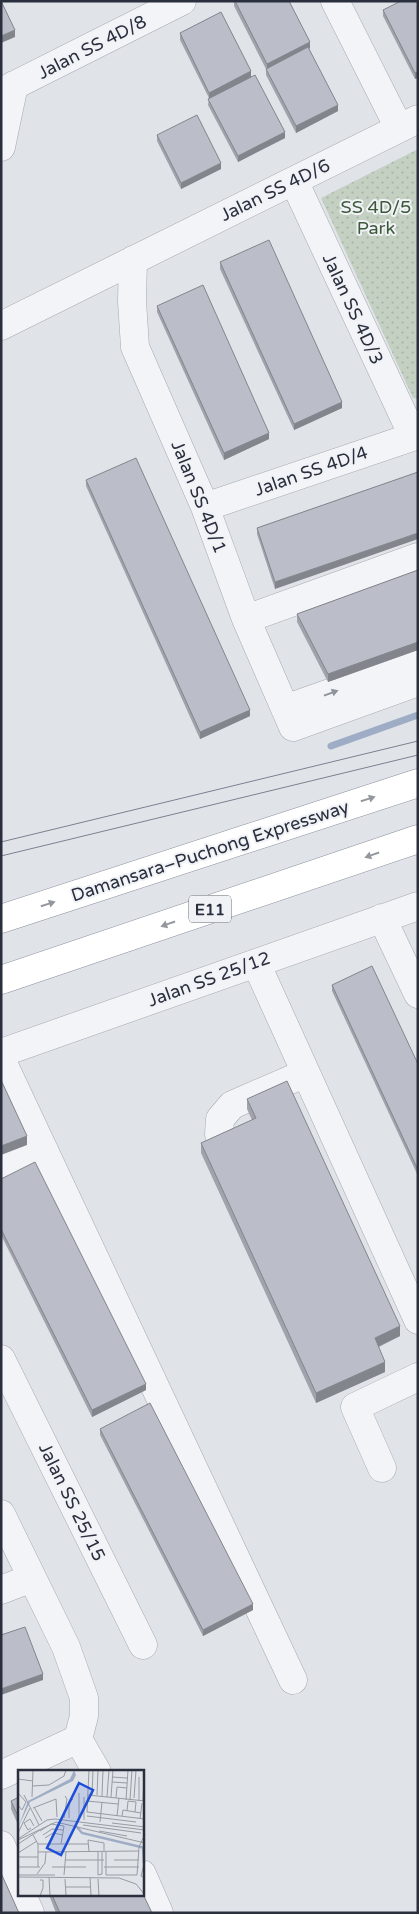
<svg xmlns="http://www.w3.org/2000/svg" width="419" height="1914" font-family="'Varela Round',sans-serif">
  <style>
    .green { fill: url(#green-dots) }
    .lines { fill: none; stroke-linecap: round; stroke-linejoin: round }
    .stream { stroke: #9eadc5; stroke-width: 7 }
    .minor-casing { stroke: #a6a9b2; stroke-width: 29 }
    .highway-casing { stroke: #898f9e; stroke-width: 29 }
    .minor { stroke: #f3f4f7; stroke-width: 28 }
    .highway { stroke: #fff; stroke-width: 28 }
    .tram { stroke: #7b8191; stroke-width: 1 }
    .wall { fill: #a1a3ac }
    .shaded-wall { fill: #83858c }
    .building { fill: #bbbec8; stroke: #83858c }
    .oneway { fill: #8e929a }
    .oneway2 { fill: #94979e }
    .labels { text-anchor: middle; stroke-width: 4; stroke-linejoin: round; paint-order: stroke }
    .shield { fill: #f0f2f6; stroke: #656a75; stroke-width: 1 }
    .shield-label { font-size: 16px; font-weight: bold; fill: #2a2f3e }
    .street-label { font-size: 18px; fill: #2a2f3e; stroke: #f0f2f6 }
    .park-label { font-size: 18px; fill: #3b5939; stroke: #f0f2f6 }
    .inset-river { fill: none; stroke: #9eadc5; stroke-width: 2.5 }
    .inset-road { fill: none; stroke: #979ba4; stroke-width: 1 }
    .view { fill: #1d4ed8; fill-opacity: 0.15; stroke: #1d4ed8; stroke-width: 2.5 }
    .inset-edge { fill: none; stroke: #2a2f3e; stroke-width: 2.5 }
  </style>
  <defs>
    <pattern id="green-dots" width="8" height="8" patternUnits="userSpaceOnUse" patternTransform="scale(1.25)"><rect width="8" height="8" fill="#c4d1c2"/><path d="M2 2h.1M6 6h.1" fill="none" stroke="#a9b4a8" stroke-width="1.8" stroke-linecap="round"/></pattern>
  </defs>
  <rect width="100%" height="100%" fill="#e0e3e8"/>
  <path class="green" d="M418,149V399L413,398L321,198Z"/>
  <g class="lines">
    <path class="stream" d="M331,746L418,715"/>
    <g class="minor-casing">
      <path id="minor" d="M335,1L399,128
        M1,92L182,1
        M1,147L14,85
        M294,181L413,436
        M133,260L132,301L135,347L205,507L246,619L293,727L418,682
        M1,326L418,119
        M205,507L418,435
        M246,619L418,557
        M285,709L418,662
        M382,918L418,994
        M256,963L418,1320
        M1,1053L418,906
        M1,1059L293,1680
        M219,1134L220,1119L232,1105L306,1073
        M1,1169L44,1150
        M1,1359L143,1645
        M382,1468L355,1407L418,1377
        M1,1514L66,1647L84,1698V1716L78,1739
        M1,1590L32,1578
        M78,1739L97,1772
        M1,1775L78,1739
        M1,1845L19,1887
        M142,1874L159,1913
        M22,1895L30,1913"/>
    </g>
    <g class="highway-casing">
      <path id="highway" d="M1,919L418,783
        M1,980L418,839"/>
    </g>
    <use href="#minor" class="minor"/>
    <use href="#highway" class="highway"/>
    <path class="tram" d="M1,842L418,741
      M1,856L418,755"/>
  </g>
  <path class="wall" d="M234,1H289L310,48L309,49L338,111L296,133L266,75V69L234,6Z
    M418,1V78L415,79L383,16V10Z
    M180,33L251,76L285,138L238,162L208,105L209,98L180,40Z
    M157,135L221,169L181,189L157,141Z
    M220,262L342,408L294,430L220,269Z
    M157,306L269,439L224,460L157,312Z
    M418,472L275,589L257,534V528Z
    M86,480L250,716L200,739L86,486Z
    M418,570V650L328,682L297,622V614Z
    M332,985L418,1064V1176L332,991Z
    M247,1099L400,1336L379,1347L385,1372L316,1403L201,1153V1143L252,1120L247,1109Z
    M1,1179L146,1390L92,1417L1,1235Z
    M100,1429L253,1610L203,1636L100,1435Z
    M19,1797V1827L11,1809V1801Z
    M49,1895H142L152,1913H56Z"/>
  <path class="shaded-wall" d="M15,30V37L1,43V36Z
    M310,42V48L267,70V64Z
    M251,71V78L209,99V93Z
    M418,72V78L415,79V73Z
    M338,105V111L296,133V126Z
    M285,132V138L238,162V156Z
    M221,163V169L181,189V183Z
    M342,402V408L294,430V424Z
    M269,433V439L224,460V453Z
    M418,533V539L275,589V582Z
    M418,642V650L328,682V674Z
    M250,710V716L200,739V732Z
    M27,1136V1145L1,1155V1146Z
    M400,1326V1336L375,1348V1338Z
    M385,1362V1372L316,1403V1393Z
    M146,1384V1390L92,1417V1410Z
    M253,1604V1610L203,1636V1630Z
    M43,1674V1680L1,1695V1689Z"/>
  <path class="building" d="M1,1L15,30L1,36Z
    M235,1H289L310,42L267,64Z
    M401,1H418V72L415,73L383,10Z
    M221,12L251,71L209,93L180,33Z
    M308,47L338,105L296,126L266,69Z
    M255,75L285,132L238,156L208,99Z
    M197,115L221,163L181,183L157,135Z
    M269,240L342,402L294,424L220,262Z
    M203,285L269,433L224,453L157,306Z
    M136,458L250,710L200,732L86,480Z
    M418,472V533L275,582L257,528Z
    M418,570V642L328,674L297,614Z
    M372,966L418,1064V1170L332,985Z
    M1,1080L27,1136L1,1146Z
    M287,1081L400,1326L375,1338L385,1362L316,1393L201,1143L256,1118L247,1099Z
    M35,1162L146,1384L92,1410L1,1229V1179Z
    M150,1403L253,1604L203,1630L100,1429Z
    M25,1627L43,1674L1,1689V1635Z
    M19,1797V1818L11,1801Z
    M1,1873L19,1913H1Z
    M142,1892L152,1913H60L52,1895H142Z"/>
  <defs><path id="oneway-solid" d="M-6-.8H1V-3.2L6.5 0L1 3.2V.8H-6Z" transform="scale(1.25)"/></defs>
  <use class="oneway" href="#oneway-solid" transform="translate(331 693) rotate(-20)"/>
  <g class="oneway2">
    <use href="#oneway-solid" transform="translate(368 799) rotate(-18)"/>
    <use href="#oneway-solid" transform="translate(372 855) rotate(161)"/>
    <use href="#oneway-solid" transform="translate(48 904) rotate(-18)"/>
    <use href="#oneway-solid" transform="translate(168 924) rotate(161)"/>
  </g>
  <g class="labels">
    <rect class="shield" x="189" y="895.5" width="42" height="27" rx="4"/>
    <g class="shield-label">
      <text x="210" y="915">E11</text>
    </g>
    <g class="street-label">
      <text transform="translate(92 47) rotate(-27)" y="6">Jalan SS 4D/8</text>
      <text transform="translate(275 190) rotate(-26)" y="6">Jalan SS 4D/6</text>
      <text transform="translate(353 309) rotate(65)" y="6">Jalan SS 4D/3</text>
      <text transform="translate(311 471) rotate(-19)" y="6">Jalan SS 4D/4</text>
      <text transform="translate(199 497) rotate(68)" y="6">Jalan SS 4D/1</text>
      <text transform="translate(210 851) rotate(-18)" y="6">Damansara–Puchong Expressway</text>
      <text transform="translate(209 979) rotate(-20)" y="6">Jalan SS 25/12</text>
      <text transform="translate(72 1502) rotate(64)" y="6">Jalan SS 25/15</text>
    </g>
    <g class="park-label">
      <text x="376" y="213">SS 4D/5<tspan x="376" dy="21">Park</tspan></text>
    </g>
  </g>
  <g transform="translate(18 1770)">
    <rect width="126" height="126" fill="#e0e3e8"/>
    <path d="M56,0L58,5L55,11L12,32L0,58L10,31L52,9Z" fill="#9eadc5"/>
    <path class="inset-river" d="M58,56L64,63L127,78M125,77L126,93"/>
    <path class="inset-road" d="M94,7L109,8M0,9L15,11M94,12L109,13M14,16L31,15L46,6L48,0M0,23L8,32L4,40L0,35M6,25L21,55M70,25L127,31M74,25L75,0M79,25L80,0M84,26L85,0M14,27L15,0M66,27V50M89,27L91,0M93,27L95,0M98,28L99,17L109,18M116,28L118,0M108,30L110,0M112,30L114,0M69,31L100,34M121,31V7M125,31L126,7M16,37L24,51M15,38L38,29L39,47M109,41L110,31L118,32L117,42M69,42L127,49M69,42L71,0M69,46L118,52M99,46L101,28M104,46L105,40L123,43M46,48L49,29L47,26M51,48V32L55,29M61,49V23M122,49L124,33M82,52L84,32M94,53L127,57M65,55L123,63M13,58L10,60L6,53L12,49L16,56M22,61L33,54L46,56L43,74M81,61L109,66M0,63L12,38M15,65L20,74V97M25,65L34,59L45,60M27,68L35,63L45,65M0,69L29,50L37,49L127,60M0,70L38,52L127,73M0,74L22,60M20,74H70M20,82L121,81M71,82L70,70L86,73V81M80,82V105M88,82V105H119L121,77L127,64M0,83L19,71M0,87H20M47,90H86M96,90H121M127,91L123,106L127,108M0,97H22M34,97H68M86,97H121M19,104L27,93L28,82M0,105H37M46,105L48,82M80,105L84,104V82M0,107L101,108L118,114L127,125M31,107L32,126M72,107L73,126M47,109L48,126M80,109L81,126M22,110H25V118L22,126M48,117H72"/>
    <path class="view" d="M61,13L75,20L43,85L29,78Z"/>
    <rect width="126" height="126" class="inset-edge"/>
  </g>
  <rect width="419" height="1914" fill="none" stroke="#2a2f3e" stroke-width="5"/>
</svg>
